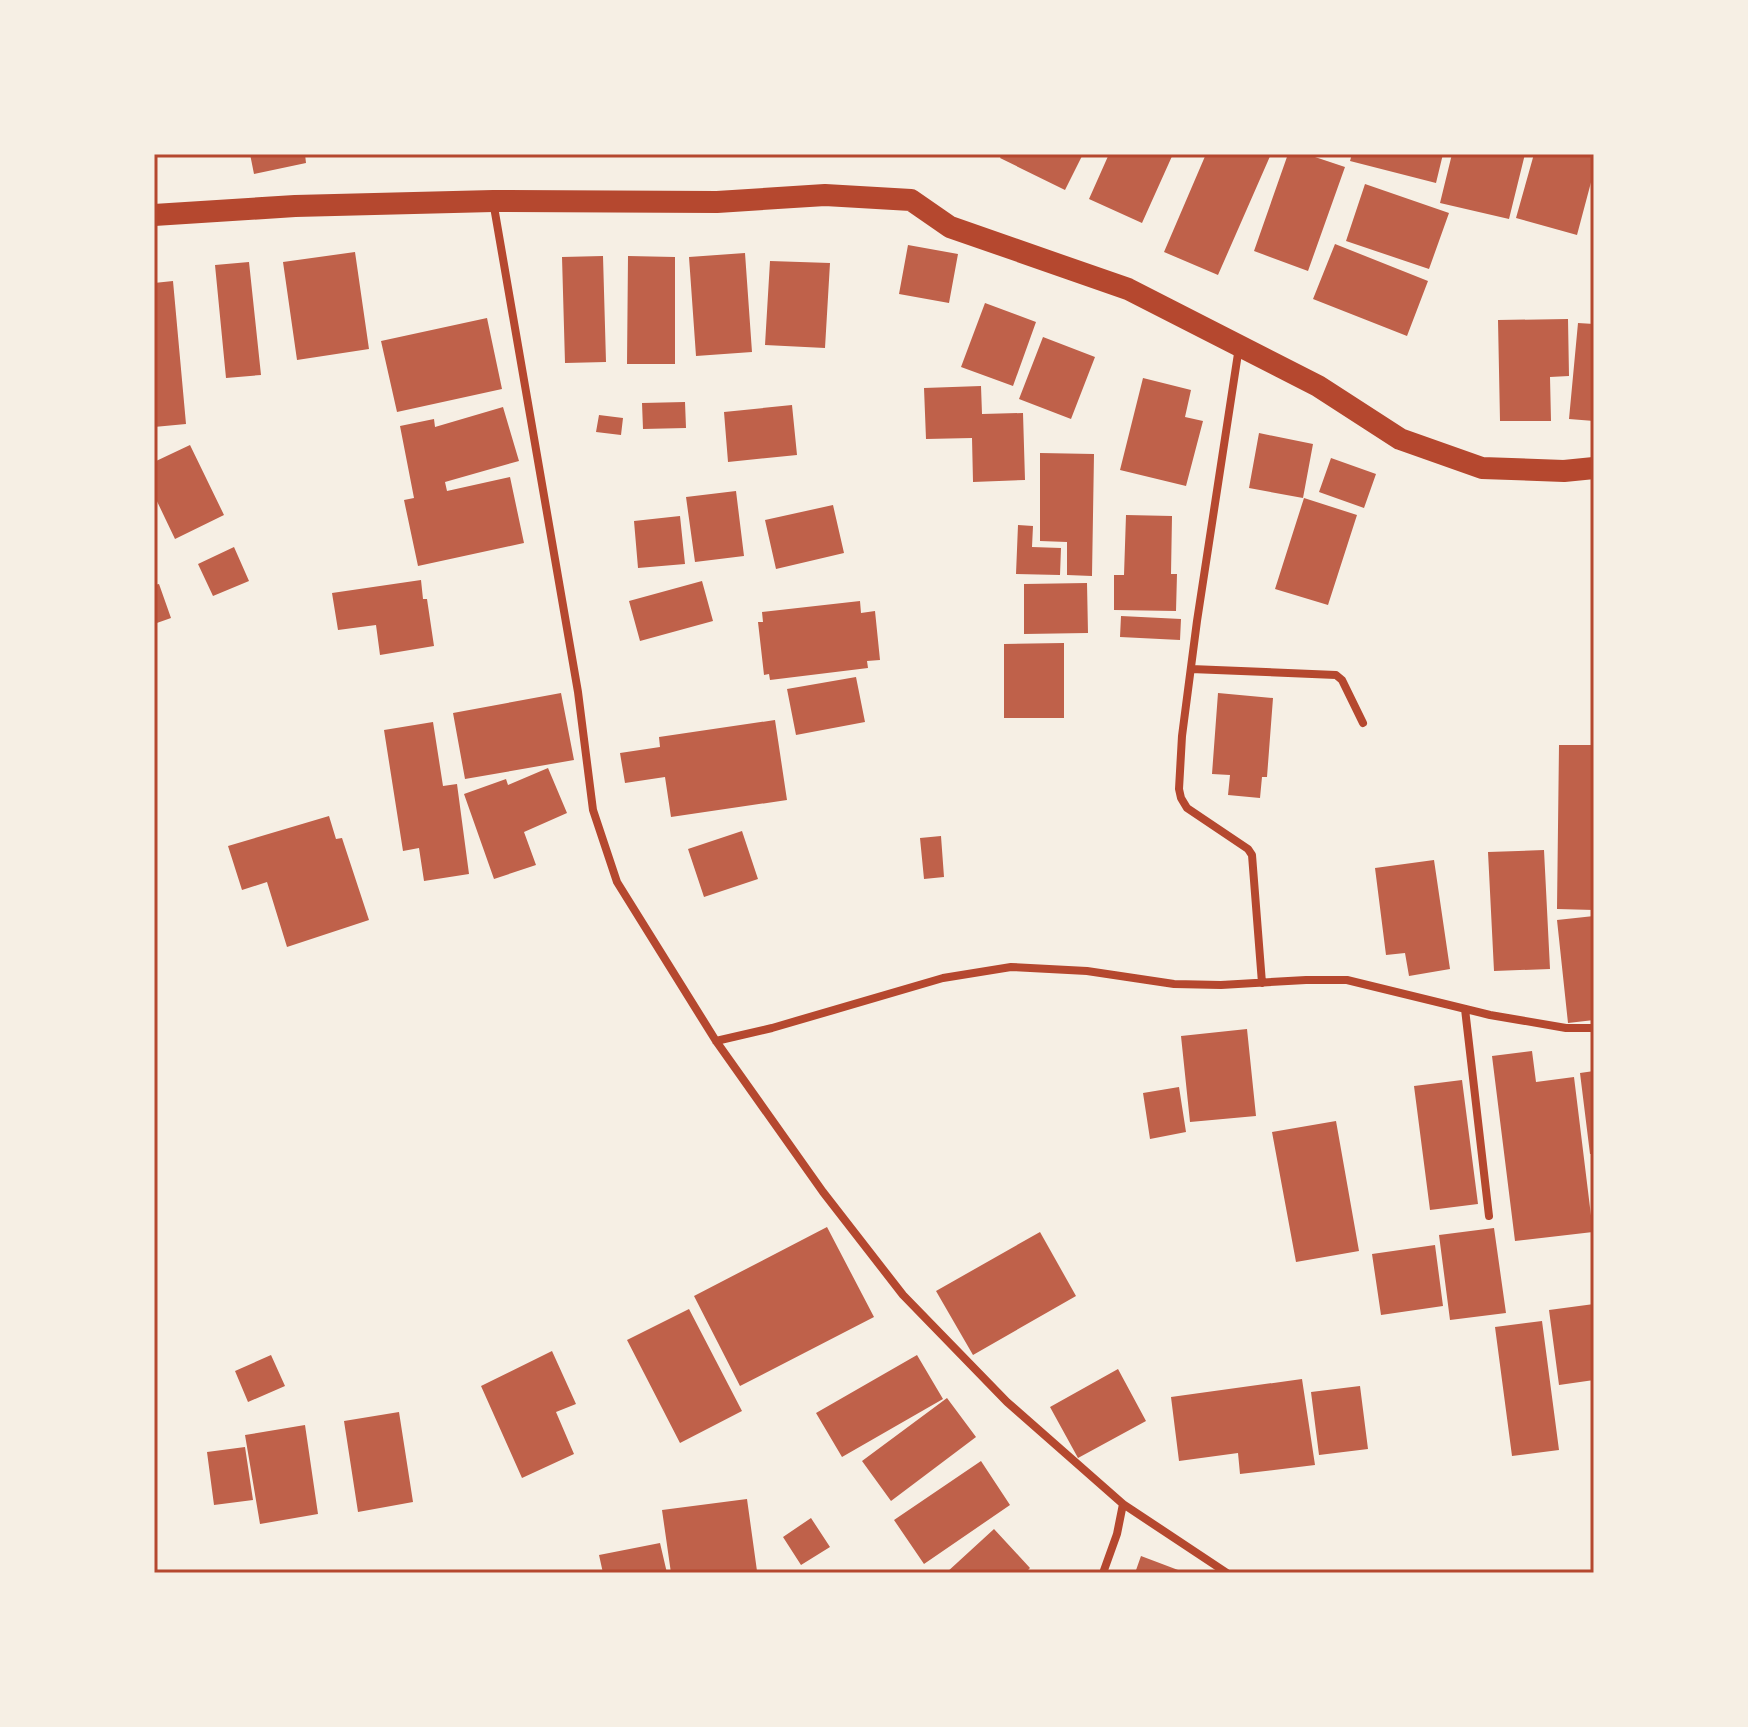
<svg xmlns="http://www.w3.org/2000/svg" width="1748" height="1727" font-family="'PT Sans',sans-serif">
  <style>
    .building { fill: #bf614a }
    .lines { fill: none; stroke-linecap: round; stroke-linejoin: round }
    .minor { stroke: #b5482f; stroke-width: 8 }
    .trunk { stroke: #b5482f; stroke-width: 22 }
    .neatline { fill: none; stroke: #b5482f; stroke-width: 3 }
  </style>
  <rect width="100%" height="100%" fill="#f6efe4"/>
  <path class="building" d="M250,154H305L306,163L254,174Z
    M1002,154H1083L1065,190L1000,158Z
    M1109,154H1173L1142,223L1089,199Z
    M1206,154H1271L1218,275L1164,252Z
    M1288,154H1306L1345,167L1308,271L1254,251Z
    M1352,154H1443L1436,183L1350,161Z
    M1452,154H1525L1509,219L1440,203Z
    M1534,154H1594V171L1577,235L1516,218Z
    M1365,184L1449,213L1429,269L1346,241Z
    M1335,244L1428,281L1407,336L1313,299Z
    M908,245L958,254L949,303L899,294Z
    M355,252L369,349L297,360L283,262Z
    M745,253L752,352L696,356L689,257Z
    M603,256L606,362L565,363L562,257Z
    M628,256L675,257V364H627Z
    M770,261L830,263L825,348L765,345Z
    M249,262L261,375L226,378L215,265Z
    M173,281L186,424L154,427V283Z
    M985,303L1036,322L1013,386L961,367Z
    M487,318L502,389L397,412L381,341Z
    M1568,319L1569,376L1550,377L1551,421H1500L1498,320Z
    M1578,323L1594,324V421L1569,419Z
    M1043,337L1095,357L1071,419L1019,399Z
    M1143,378L1191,390L1185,417L1203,421L1186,486L1120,470Z
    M981,386L982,414L1023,413L1025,480L973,482L972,438L926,439L924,388Z
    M685,402L686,428L643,429L642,403Z
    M792,405L797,455L728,462L724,412Z
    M503,407L519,461L445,482L447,491L510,477L524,543L418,566L404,500L414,498L400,426L434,419L435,427Z
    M599,415L623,418L621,435L596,432Z
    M1259,433L1313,444L1303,498L1249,488Z
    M190,445L224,515L175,539L154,495V462Z
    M1040,453L1094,454L1092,576L1067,575V542L1040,541Z
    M1331,458L1376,474L1364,508L1319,492Z
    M736,491L744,556L695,562L686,497Z
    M1304,498L1357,515L1328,605L1275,589Z
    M833,505L844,553L776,569L765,520Z
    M1126,515L1172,516L1171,574H1177L1176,611L1114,610V575H1124Z
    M680,516L685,564L638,568L634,521Z
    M1018,525L1033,526L1032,547L1061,548L1060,575L1016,574Z
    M234,547L249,581L213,596L198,564Z
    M421,580L423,599H427L434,646L380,655L376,625L338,630L332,593Z
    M702,581L713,621L640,641L629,601Z
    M1087,583L1088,633L1024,634V584Z
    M159,584L171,618L154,624V585Z
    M860,601L861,613L875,611L880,660L867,661L868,668L770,680L769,674L764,675L758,622H763L762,612Z
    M1121,616L1181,619L1180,640L1120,637Z
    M1064,643V718H1004V644Z
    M856,677L865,722L796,735L787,689Z
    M561,693L574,760L465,779L453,713Z
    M1218,693L1273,698L1267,777H1262L1260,798L1228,795L1230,775L1212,774Z
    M775,720L787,800L671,817L665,777L625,783L620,753L660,747L659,737Z
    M433,722L443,786L457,784L469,874L424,881L419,848L403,851L384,730Z
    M1559,745H1594V910L1557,909Z
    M548,768L567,813L524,832L536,865L494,879L464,794L506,779L508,785Z
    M329,816L336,839L342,838L369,920L287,947L267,882L242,890L228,846Z
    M742,831L758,879L704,897L688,849Z
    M941,836L944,877L924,879L920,838Z
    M1544,850L1550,969L1494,971L1488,852Z
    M1434,860L1450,969L1409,976L1405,953L1386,955L1375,868Z
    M1594,916V1020L1568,1023L1557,920Z
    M1247,1029L1256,1116L1190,1122L1181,1036Z
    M1532,1051L1536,1082L1574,1077L1593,1232L1515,1241L1492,1056Z
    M1594,1071V1154H1590L1580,1073Z
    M1462,1080L1478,1204L1430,1210L1414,1086Z
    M1179,1087L1186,1132L1150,1139L1143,1093Z
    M1336,1121L1359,1251L1296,1262L1272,1132Z
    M827,1227L874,1317L740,1386L694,1296Z
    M1494,1228L1506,1313L1450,1320L1439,1235Z
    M1040,1232L1076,1296L973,1355L936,1291Z
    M1435,1245L1443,1306L1381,1315L1372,1254Z
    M1594,1304V1380L1559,1385L1549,1310Z
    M689,1309L742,1411L680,1443L627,1340Z
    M1542,1321L1559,1450L1512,1456L1495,1327Z
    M552,1351L576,1404L556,1412L574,1454L522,1478L481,1386Z
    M271,1355L285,1386L248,1402L235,1371Z
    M917,1355L943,1399L842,1457L816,1413Z
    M1118,1369L1146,1421L1078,1458L1050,1407Z
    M1302,1379L1315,1465L1240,1474L1238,1453L1179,1461L1171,1397Z
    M1360,1386L1368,1449L1319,1455L1311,1392Z
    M947,1398L976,1437L891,1501L862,1461Z
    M399,1412L413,1502L358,1512L344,1421Z
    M305,1425L318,1514L260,1524L245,1435Z
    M245,1447L253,1500L214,1505L207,1452Z
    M981,1461L1010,1505L924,1564L894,1520Z
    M747,1499L757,1571L671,1573L662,1510Z
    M811,1518L830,1547L801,1565L783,1537Z
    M994,1529L1030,1568L1025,1573H946Z
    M660,1543L667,1573H603L599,1555Z
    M1141,1556L1186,1573H1135Z"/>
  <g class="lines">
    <path class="minor" d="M493,201L578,692L593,810L617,882L716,1041L823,1192L903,1295L1007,1402L1123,1504L1117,1534L1103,1573
      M1239,347L1197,621L1182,736L1179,789L1181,798L1187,808L1248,849L1252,855L1262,983
      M1191,669L1336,675L1342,680L1363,723
      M1465,1009L1489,1216
      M716,1041L772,1028L943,978L1011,967L1087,971L1174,984L1221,985L1306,980H1347L1490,1015L1566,1028H1594
      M1123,1504L1227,1573"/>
    <path class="trunk" d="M154,215L295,206L493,201L717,202L825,195L911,200L950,227L1128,289L1318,386L1400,439L1482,468L1564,471L1594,468"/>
  </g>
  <rect width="1748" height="1727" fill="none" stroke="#f6efe4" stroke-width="312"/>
  <rect x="156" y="156" width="1436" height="1415" class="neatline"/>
</svg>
